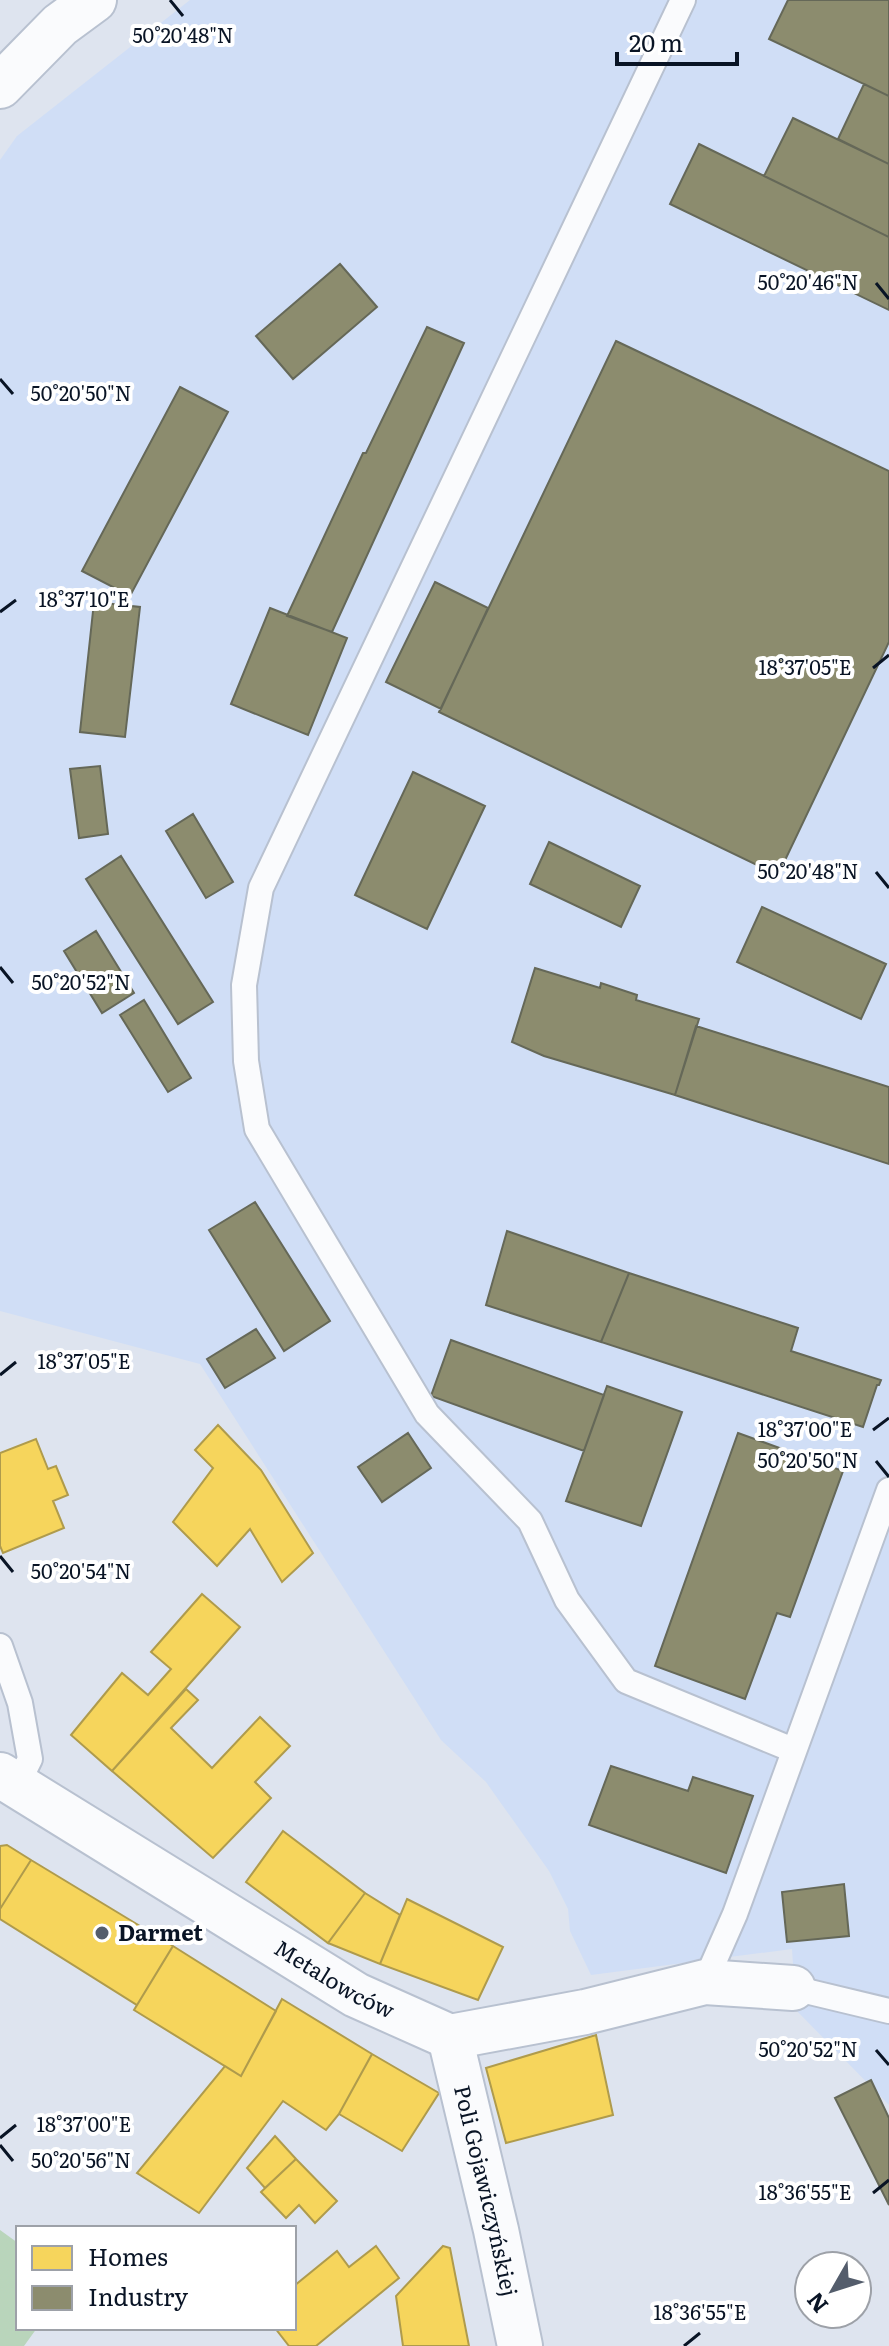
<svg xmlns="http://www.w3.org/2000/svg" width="889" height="2346" font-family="Literata,serif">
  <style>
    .built { fill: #d0def6 }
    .green { fill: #b9d5bb }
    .homes { fill: #f6d55c; stroke: #af9b4c; stroke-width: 2 }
    .industry { fill: #8c8c6e; stroke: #656858; stroke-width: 2 }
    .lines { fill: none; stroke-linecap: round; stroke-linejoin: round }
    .lane-casing { stroke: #b8c1d0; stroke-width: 28 }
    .street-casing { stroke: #b8c1d0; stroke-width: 48 }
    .lane { stroke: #fafbfd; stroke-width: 24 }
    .street { stroke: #fafbfd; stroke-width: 44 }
    .ticks { fill: none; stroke: #091425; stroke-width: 3 }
    .poi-dot { fill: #545d6c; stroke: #fff; stroke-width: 3 }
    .labels { text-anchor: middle; stroke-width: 8; stroke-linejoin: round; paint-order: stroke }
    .poi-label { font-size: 22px; font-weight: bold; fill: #091425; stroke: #fff; text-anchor: start }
    .street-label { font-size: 22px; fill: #091425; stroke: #fff }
    .ticks-label { font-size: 20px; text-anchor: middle; fill: #091425; stroke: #fff; stroke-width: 8; stroke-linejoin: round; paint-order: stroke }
  </style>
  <rect width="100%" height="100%" fill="#dee4ef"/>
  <path class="built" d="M190,0H889V2105L796,2010L792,1949L591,1975L570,1931L568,1909L549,1871L486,1782L441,1740L200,1364L0,1311V160L17,136Z"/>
  <path class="green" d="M0,2230L18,2243V2328H37L24,2346H0Z"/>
  <path class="homes" d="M218,1425L261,1470L313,1553L282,1582L250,1529L217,1566L173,1522L213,1468L195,1450Z
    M36,1439L48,1469L56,1466L68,1495L53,1501L64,1528L3,1553L0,1546V1453Z
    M202,1594L240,1627L112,1771L71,1735L122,1673L148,1695L171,1669L151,1652Z
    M186,1689L198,1700L171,1728L212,1768L260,1717L290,1746L255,1782L271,1798L213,1858L112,1771Z
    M283,1831L365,1893L328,1943L246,1882Z
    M7,1845L31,1860L0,1909V1846Z
    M31,1860L173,1946L137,2005L0,1919V1909Z
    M365,1893L400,1915L380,1964L328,1943Z
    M407,1899L503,1947L478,2000L380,1964Z
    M173,1946L276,2011L241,2076L134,2010Z
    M282,1999L372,2054L339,2114L326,2130L283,2101L199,2213L137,2173L225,2066L241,2076Z
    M596,2035L613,2115L506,2143L486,2068Z
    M372,2054L439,2093L402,2151L339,2114Z
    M275,2136L296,2159L265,2188L247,2168Z
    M296,2159L337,2201L315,2223L299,2205L286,2218L261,2192Z
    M376,2246L399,2278L316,2346H289L275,2328H294V2286L337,2251L349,2267Z
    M443,2246L450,2248L469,2346H403L396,2296Z"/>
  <path class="industry" d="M788,0H889V96L769,39Z
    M864,84L889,96V164L838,139Z
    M793,118L889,164V237L764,176Z
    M699,144L889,237V310L670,204Z
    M340,264L377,307L293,379L256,336Z
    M427,327L464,343L332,632L287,616L363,453H366Z
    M616,341L889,471V642L778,875L439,712Z
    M180,387L228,412L130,596L82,571Z
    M435,582L488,608L441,709L386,682Z
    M94,602L140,607L125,737L80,732Z
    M270,608L347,638L308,735L231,704Z
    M100,766L108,834L79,838L70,769Z
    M413,772L485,806L427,929L355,895Z
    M193,814L233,882L206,898L166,831Z
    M549,842L640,886L621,927L530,884Z
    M121,856L213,1002L178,1024L86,879Z
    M762,907L886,964L861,1019L737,962Z
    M96,931L134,993L102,1013L64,951Z
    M535,968L600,988L601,983L637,995L636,1000L699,1019L675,1095L544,1056L512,1042Z
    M144,1000L191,1078L168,1092L120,1015Z
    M696,1026L889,1087V1164L675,1095Z
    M255,1202L330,1321L284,1351L209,1230Z
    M507,1231L629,1273L601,1342L486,1305Z
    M629,1273L798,1328L791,1351L881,1380L879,1385H877L863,1427L601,1342Z
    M256,1329L275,1358L225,1388L207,1359Z
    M451,1340L604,1395L584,1451L431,1396Z
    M607,1386L682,1412L641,1526L566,1501Z
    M408,1433L431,1468L382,1502L358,1467Z
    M738,1433L843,1471L790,1617L777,1613L745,1699L655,1666Z
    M611,1766L688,1791L693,1777L753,1796L726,1873L589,1825Z
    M844,1884L849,1936L787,1942L782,1892Z
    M871,2080L889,2118V2205L835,2098Z"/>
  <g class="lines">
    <g class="lane-casing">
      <path id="lane" d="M683,0L261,888L244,985L246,1061L257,1129L427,1414L530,1521L567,1600L626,1681L793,1750
        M0,1646L20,1703L30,1759L17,1785
        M705,1982L735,1914L889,1490
        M793,1988L889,2011"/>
    </g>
    <g class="street-casing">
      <g id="street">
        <path d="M0,86L60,25L94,0"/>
        <path id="s1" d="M0,1775L356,1995L450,2037L585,2012L705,1982L793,1988"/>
        <path id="s2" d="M450,2037L496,2230L520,2346"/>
      </g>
    </g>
    <use href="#lane" class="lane"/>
    <use href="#street" class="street"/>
  </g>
  <path class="ticks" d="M170,0L183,16M876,283L889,299M0,379L13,394M0,612L16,600M873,668L889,655M876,872L889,888M0,967L13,983M0,1375L16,1362M873,1430L889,1418M876,1461L889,1477M0,1556L13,1572M876,2050L889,2065M0,2138L16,2125M0,2145L13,2161M873,2193L889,2180M684,2346L700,2333"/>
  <circle class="poi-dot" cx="102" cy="1933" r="8"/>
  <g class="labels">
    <g class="poi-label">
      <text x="118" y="1941">Darmet</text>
    </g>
    <g class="street-label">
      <text dy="8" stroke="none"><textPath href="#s1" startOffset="392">Metalowców</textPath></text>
      <text dy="8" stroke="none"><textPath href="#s2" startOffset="158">Poli Gojawiczyńskiej</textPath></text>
    </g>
  </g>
  <g class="ticks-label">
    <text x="183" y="43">50°20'48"N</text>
    <text x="808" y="290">50°20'46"N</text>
    <text x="81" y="401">50°20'50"N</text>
    <text x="84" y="607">18°37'10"E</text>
    <text x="805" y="675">18°37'05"E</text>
    <text x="808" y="879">50°20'48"N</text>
    <text x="81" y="990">50°20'52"N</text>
    <text x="84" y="1369">18°37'05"E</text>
    <text x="805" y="1437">18°37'00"E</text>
    <text x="808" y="1468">50°20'50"N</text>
    <text x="81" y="1579">50°20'54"N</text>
    <text x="808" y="2057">50°20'52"N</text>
    <text x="84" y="2132">18°37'00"E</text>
    <text x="81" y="2168">50°20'56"N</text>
    <text x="805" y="2200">18°36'55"E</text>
    <text x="700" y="2320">18°36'55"E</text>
  </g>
  <rect x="16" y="2226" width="280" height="104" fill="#ffffff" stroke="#9da1a8" stroke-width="2"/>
  <rect x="32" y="2246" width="40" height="24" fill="#f6d55c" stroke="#9da1a8" stroke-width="2"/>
  <text x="88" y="2266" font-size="24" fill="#091425">Homes</text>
  <rect x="32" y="2286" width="40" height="24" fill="#8c8c6e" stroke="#9da1a8" stroke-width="2"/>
  <text x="88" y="2306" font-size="24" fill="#091425">Industry</text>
  <g transform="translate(833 2290) rotate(231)"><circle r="38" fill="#ffffff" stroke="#9da1a8" stroke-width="2"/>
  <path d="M0-6L14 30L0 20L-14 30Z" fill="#545d6c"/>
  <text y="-12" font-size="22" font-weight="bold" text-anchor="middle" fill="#091425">N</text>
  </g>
  <path d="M617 52v12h120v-12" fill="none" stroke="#091425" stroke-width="4"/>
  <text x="629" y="52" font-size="24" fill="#091425" stroke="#ffffff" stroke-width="6" paint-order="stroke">20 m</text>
</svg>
